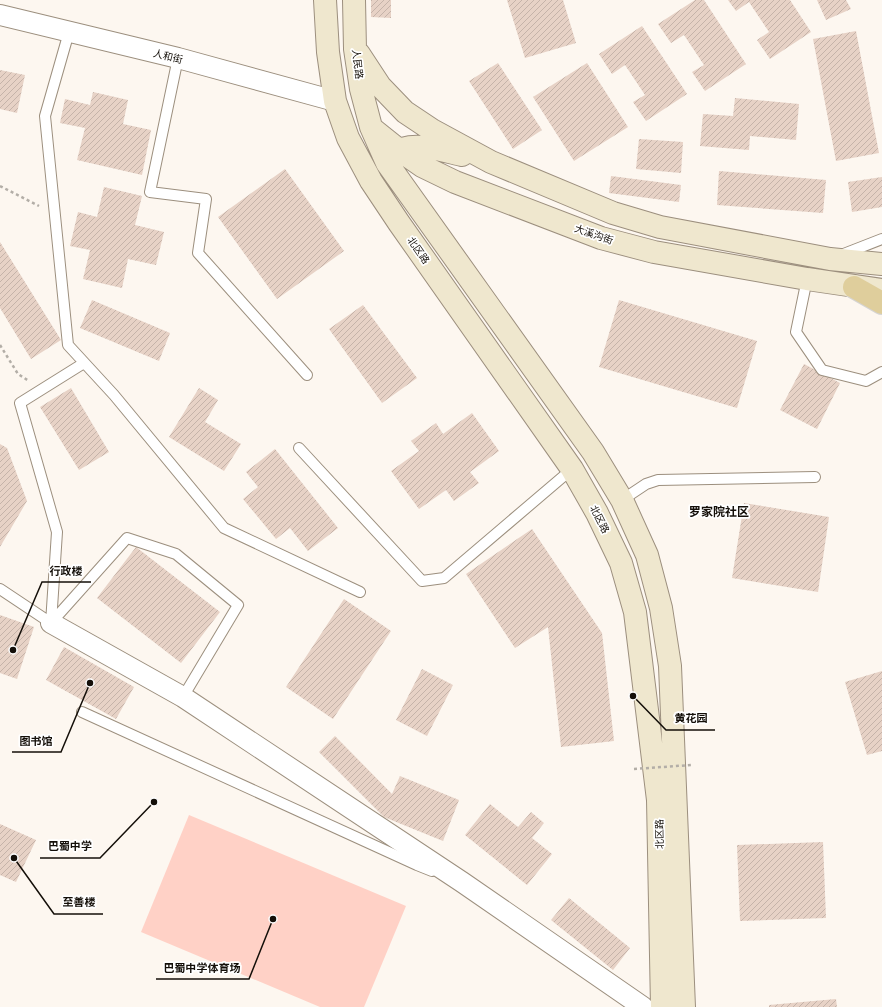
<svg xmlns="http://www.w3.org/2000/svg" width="882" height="1007" font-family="Poppins,'Noto Sans SC',sans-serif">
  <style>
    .green { fill: #ffd1c6 }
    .building { fill: url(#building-hatch) }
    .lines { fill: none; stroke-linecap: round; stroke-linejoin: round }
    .lane-casing { stroke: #9c8f7e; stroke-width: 12 }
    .street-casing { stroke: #9c8f7e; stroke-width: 22 }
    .secondary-casing { stroke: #9c8f7e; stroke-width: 24 }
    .primary-casing { stroke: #d5d4d3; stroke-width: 24 }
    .path { stroke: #b3aea7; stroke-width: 2.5; stroke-dasharray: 3 3; stroke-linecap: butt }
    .lane { stroke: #fff; stroke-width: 10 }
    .street { stroke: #fff; stroke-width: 20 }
    .secondary { stroke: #efe7ce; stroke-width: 22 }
    .primary { stroke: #dfce9c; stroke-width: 22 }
    .path-bridge { stroke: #b3aea7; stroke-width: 2.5; stroke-dasharray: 3 3; stroke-linecap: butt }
    .labels { text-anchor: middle; stroke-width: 3.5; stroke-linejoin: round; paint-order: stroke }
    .street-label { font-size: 10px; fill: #140f09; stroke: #fff }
    .quarter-label { font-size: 12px; font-weight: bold; fill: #140f09; stroke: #fff }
    .leader { fill: none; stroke: #140f09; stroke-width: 1.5 }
    .callout-dot { fill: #140f09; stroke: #fff; stroke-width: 1.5 }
    .callout-label { font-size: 11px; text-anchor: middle; font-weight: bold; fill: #140f09; stroke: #fff; stroke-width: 3.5; stroke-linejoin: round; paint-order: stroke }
  </style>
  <defs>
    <pattern id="building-hatch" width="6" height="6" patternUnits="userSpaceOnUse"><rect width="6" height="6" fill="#e7d2c6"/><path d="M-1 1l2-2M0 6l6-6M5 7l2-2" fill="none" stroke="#c5b3a9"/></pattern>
  </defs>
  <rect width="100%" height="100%" fill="#fdf7f0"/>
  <path class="green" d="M189,815L406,906L364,1007H320L141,932Z"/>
  <path class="building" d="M371,0H391V18L371,17Z
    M507,0H563L576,43L525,58Z
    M695,0H704L746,64L705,91L692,72L704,65L684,35L671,43L658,24Z
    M728,0H790L811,32L770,59L757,40L769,32L749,2L736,11Z
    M817,0H846L851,9L826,20Z
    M642,26L687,94L646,121L633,102L645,95L625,65L612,74L599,54Z
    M856,31L879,153L836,161L813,39Z
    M498,63L542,130L513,149L469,81Z
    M587,63L628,127L574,161L533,97Z
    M0,70L25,75L17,113L0,109Z
    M93,92L128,100L123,124L151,130L142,175L77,160L85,128L60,123L65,99L90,105Z
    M735,98L799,104L796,140L750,136L749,150L700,146L703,114L733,116Z
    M639,139L683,142L681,173L636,169Z
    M285,169L344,251L277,299L218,217Z
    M719,171L826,180L823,213L717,205Z
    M611,176L681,185L679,202L609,193Z
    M882,177V207L852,212L848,182Z
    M104,187L142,196L135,225L164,232L156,265L128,259L122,288L83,279L90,250L70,246L78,212L97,217Z
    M0,242L61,340L31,359L0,308Z
    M92,300L170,333L159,361L80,328Z
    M619,300L757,341L737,408L599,367Z
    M363,305L417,378L382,403L329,329Z
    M804,364L840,383L817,429L780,410Z
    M71,388L109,452L79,470L40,407Z
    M199,388L218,400L205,422L241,444L224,471L169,437Z
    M472,413L499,451L470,472L479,483L454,501L446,490L419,509L391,471L419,451L411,441L436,423L443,434Z
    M0,444L7,448L27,501L0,547Z
    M275,449L338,528L308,551L290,528L276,539L243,499L258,487L246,472Z
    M744,503L829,517L818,592L732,578Z
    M532,529L602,633L614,741L561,747L548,627L515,648L466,574Z
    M136,547L220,612L181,663L97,598Z
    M344,599L391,631L333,719L286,687Z
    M0,615L34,627L17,679L0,673Z
    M64,647L134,687L116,719L46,680Z
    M422,669L453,685L427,736L396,720Z
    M882,671V751L867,755L845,682Z
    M335,736L392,794L400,776L459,800L443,841L384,817L319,752Z
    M490,804L518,827L531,812L544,823L532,838L552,854L527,885L465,835Z
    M0,824L36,840L16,882L0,875Z
    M823,842L826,918L740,921L737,845Z
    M569,898L630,948L613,970L551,920Z
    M836,999L837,1007H769V1005Z"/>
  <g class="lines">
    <g class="lane-casing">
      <path id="lane" d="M69,32L45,116L68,345L114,395L224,528L360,592
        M178,58L150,192L206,199L198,253L307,375
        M841,255L882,239
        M807,279L796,332L822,370L866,381L882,372
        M299,448L422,581L444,578L572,469
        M622,500L646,484L658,480L815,477
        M0,589L51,623
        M51,623L127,538L176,554L238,605L183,697
        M51,623L57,532L20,403L84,363
        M82,712L417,865L432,871"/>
    </g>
    <g class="street-casing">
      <path id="street" d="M0,15L178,58L335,101
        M51,623L183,697L462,882L643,1007"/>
    </g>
    <g class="secondary-casing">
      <path id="secondary" d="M325,0L328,52L335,101L348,138L371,181L399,223L572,469L597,513L621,563L635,612L658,800L662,1007
        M354,0L355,49L361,89L371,127L387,163L593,452L622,500L647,555L661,608L670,666L684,1007
        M359,54L380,86L405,112L432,130L491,162L613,213L660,227L830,259L882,264
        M374,130L399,150L422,166L455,182L601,238L654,252L807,279L882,290
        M395,153C411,140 444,151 462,155"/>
    </g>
    <g class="primary-casing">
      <path id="primary" d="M854,287L882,303"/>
    </g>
    <path class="path" d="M0,186L39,206
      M0,345L18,374L29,381"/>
    <use href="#lane" class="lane"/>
    <use href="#street" class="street"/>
    <use href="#secondary" class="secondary"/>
    <use href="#primary" class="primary"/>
    <path class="path-bridge" d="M634,769L691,765"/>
  </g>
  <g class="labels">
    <g class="street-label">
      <text transform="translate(168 56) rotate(14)" y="4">人和街</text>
      <text transform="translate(358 64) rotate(83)" y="4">人民路</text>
      <text transform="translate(594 234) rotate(19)" y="4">大溪沟街</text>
      <text transform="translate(419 250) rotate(55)" y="4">北区路</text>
      <text transform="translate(600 519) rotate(63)" y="4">北区路</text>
      <text transform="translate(659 834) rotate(-91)" y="4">北区路</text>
    </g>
    <g class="quarter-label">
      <text x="719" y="516">罗家院社区</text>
    </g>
  </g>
  <path class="leader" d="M13 650L42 582H91M633 696L666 730H715M90 683L61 752H12M154 802L100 858H40M14 858L54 914H103M273 919L249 979H156"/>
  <g class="callout-dot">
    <circle cx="13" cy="650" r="4"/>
    <circle cx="633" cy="696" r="4"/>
    <circle cx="90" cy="683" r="4"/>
    <circle cx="154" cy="802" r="4"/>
    <circle cx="14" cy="858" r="4"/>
    <circle cx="273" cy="919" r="4"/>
  </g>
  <g class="callout-label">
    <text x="66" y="575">行政楼</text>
    <text x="691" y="722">黄花园</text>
    <text x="36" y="745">图书馆</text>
    <text x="70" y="850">巴蜀中学</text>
    <text x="79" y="906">至善楼</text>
    <text x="202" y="972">巴蜀中学体育场</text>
  </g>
</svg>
